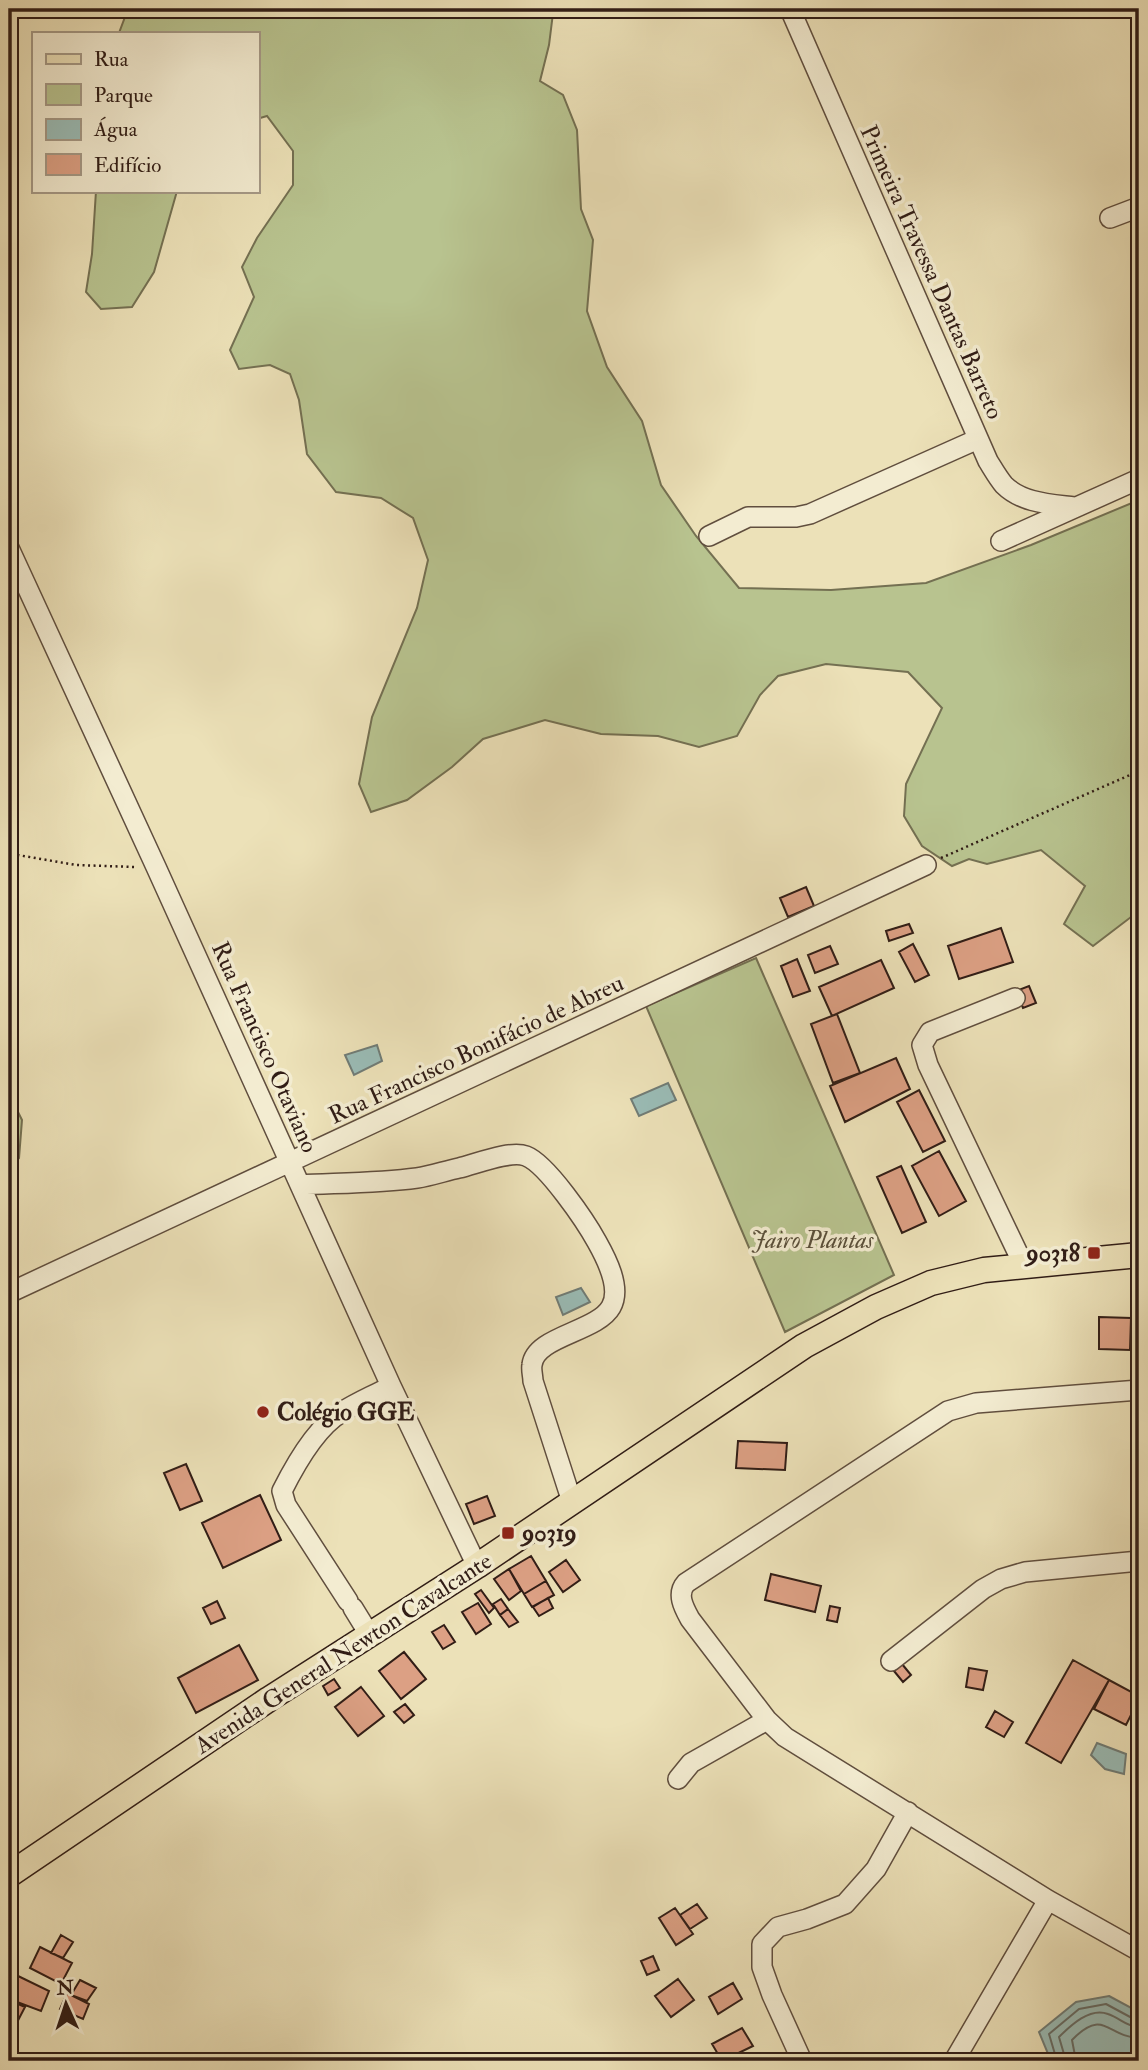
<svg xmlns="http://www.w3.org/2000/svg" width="1148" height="2070" font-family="'IM FELL Double Pica',serif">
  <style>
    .green { fill: #b8c38f; stroke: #747052; stroke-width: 2 }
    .water { fill: #9abcb6; stroke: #707c76; stroke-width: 2 }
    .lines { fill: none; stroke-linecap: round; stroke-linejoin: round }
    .shore { stroke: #666c66; stroke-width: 2 }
    .building { fill: #dca084; stroke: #311d16; stroke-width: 2 }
    .minor-casing { stroke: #604e3e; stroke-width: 22 }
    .major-casing { stroke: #311d16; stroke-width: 27 }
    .path { stroke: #311d16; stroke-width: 2.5; stroke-dasharray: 2 3.5; stroke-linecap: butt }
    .minor { stroke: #f3ecd1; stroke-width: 19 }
    .major { stroke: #ece1b8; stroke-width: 24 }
    .poi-dot { fill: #8f2418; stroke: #f3ecd1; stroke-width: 2.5 }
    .labels { text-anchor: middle; stroke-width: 7; stroke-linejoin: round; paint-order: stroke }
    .street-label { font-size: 24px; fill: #311d16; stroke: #f3ecd1 }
    .park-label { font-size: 24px; font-style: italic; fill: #5a4f3a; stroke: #f3ecd1 }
    .poi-label { font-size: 24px; font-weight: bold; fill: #311d16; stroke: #f3ecd1; text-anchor: start }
  </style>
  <rect width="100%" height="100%" fill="#ece1b8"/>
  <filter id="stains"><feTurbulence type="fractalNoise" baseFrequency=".00286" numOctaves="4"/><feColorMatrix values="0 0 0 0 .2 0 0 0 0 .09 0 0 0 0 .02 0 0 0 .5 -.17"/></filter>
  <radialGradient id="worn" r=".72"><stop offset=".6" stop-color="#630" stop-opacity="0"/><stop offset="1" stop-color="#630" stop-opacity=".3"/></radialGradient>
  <path class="green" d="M128,9H550L553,13L549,45L540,81L563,95L577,130L581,209L593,240L587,311L607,367L642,421L661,485L696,536L739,588L831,590L926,583L1031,545L1139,500V903L1135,914L1093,946L1064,924L1085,886L1041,850L987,864L969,859L952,866L922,846L904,816L906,784L942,708L908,672L826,664L778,676L760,695L737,736L699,747L658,736L601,734L545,720L483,739L452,767L407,800L371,812L359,784L372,717L417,608L428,560L413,518L381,498L336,492L307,454L299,400L290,374L270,365L239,369L230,350L254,297L242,267L257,238L293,185V151L267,116L257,119V33H119Z
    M96,191H177L154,272L132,307L101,309L86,292L92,254Z
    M756,958L894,1275L785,1332L646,1006Z
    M9,1094L22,1120L19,1158L9,1169Z"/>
  <path class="water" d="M377,1045L382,1061L354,1075L345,1055Z
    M668,1083L676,1100L639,1116L631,1099Z
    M581,1288L590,1302L563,1315L556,1297Z
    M1097,1743L1126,1754L1124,1774L1105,1769L1091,1755Z
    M1109,1996L1139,2012V2061H1051L1039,2032L1076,2002Z"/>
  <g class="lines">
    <path class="shore" d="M1057,2061L1049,2034L1079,2009L1106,2004L1132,2018L1139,2019
      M1066,2061L1059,2037C1071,2025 1090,2007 1108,2014C1120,2018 1127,2027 1139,2027
      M1076,2061L1072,2040C1104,2007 1107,2037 1139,2038"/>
  </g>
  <path class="building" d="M806,887L814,906L788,917L780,898Z
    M909,924L913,933L889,941L886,931Z
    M1001,928L1013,962L959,979L948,946Z
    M913,944L929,975L915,982L899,952Z
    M830,946L838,964L815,973L808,955Z
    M797,959L810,991L793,997L781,966Z
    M881,960L894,988L832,1016L819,987Z
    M1029,986L1036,1003L1023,1008L1016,991Z
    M837,1014L860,1073L833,1083L811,1024Z
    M896,1058L910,1089L845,1122L830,1086Z
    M919,1090L945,1141L923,1152L897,1102Z
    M939,1151L966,1201L939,1216L912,1166Z
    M901,1166L926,1222L902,1233L877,1177Z
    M1099,1317L1131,1318L1130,1350L1099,1349Z
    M738,1441L787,1443L785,1470L736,1468Z
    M186,1464L202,1501L180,1510L164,1473Z
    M260,1495L281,1540L223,1568L202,1523Z
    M487,1496L495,1516L474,1524L466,1504Z
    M531,1556L546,1581L524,1594L509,1569Z
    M566,1560L580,1580L563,1592L549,1572Z
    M509,1569L521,1591L509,1600L494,1579Z
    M771,1574L821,1586L815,1612L765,1600Z
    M546,1581L554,1595L532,1607L524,1594Z
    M481,1590L494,1608L489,1613L475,1594Z
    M548,1598L553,1608L539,1616L533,1607Z
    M501,1599L508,1609L500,1615L493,1604Z
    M217,1601L225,1618L211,1624L203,1608Z
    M478,1603L491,1624L476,1634L462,1612Z
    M830,1606L840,1608L837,1622L827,1620Z
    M508,1609L518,1622L509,1627L500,1615Z
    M444,1625L455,1642L443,1649L432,1632Z
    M239,1645L258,1680L196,1713L178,1678Z
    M404,1652L426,1679L401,1699L379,1671Z
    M1073,1660L1109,1680L1061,1763L1026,1743Z
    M902,1664L911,1675L903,1682L894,1671Z
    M969,1668L987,1671L983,1690L966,1687Z
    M334,1679L340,1688L328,1695L323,1686Z
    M1109,1680L1139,1696V1699L1126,1725L1094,1709Z
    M361,1687L384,1716L358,1736L335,1707Z
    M405,1704L414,1715L404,1723L394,1712Z
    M995,1711L1013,1722L1004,1737L986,1727Z
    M697,1904L707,1918L690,1929L680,1915Z
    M675,1908L693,1934L676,1945L659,1918Z
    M61,1935L73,1942L63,1958L51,1953Z
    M40,1947L72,1963L61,1984L30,1968Z
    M653,1956L659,1970L647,1975L641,1961Z
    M16,1975L49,1991L41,2011L9,1999V1993Z
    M678,1979L694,2000L671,2017L655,1996Z
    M80,1980L96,1988L87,2001L71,1995Z
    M733,1983L742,1999L718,2014L709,1997Z
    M67,1993L89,2004L83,2019L60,2009Z
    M9,2000L25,2007L12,2032L9,2031Z
    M742,2028L753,2046L722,2061L712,2044Z"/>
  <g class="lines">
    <g class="minor-casing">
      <path id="minor" d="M790,9L988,461C993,469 998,478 1004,485C1022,503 1050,504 1074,507
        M1110,218L1139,207
        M709,536L748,517H796L810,514L978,439
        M1001,541L1139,479
        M9,548L156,867L391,1386L477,1566
        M1015,998L930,1032L922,1045L928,1065L1024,1266
        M300,1185C339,1183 379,1183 417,1178C431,1176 445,1171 459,1168C476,1164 510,1150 526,1156C547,1164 586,1222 597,1242C606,1258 622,1288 611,1307C597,1332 535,1336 532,1365C531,1370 533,1376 533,1381L572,1502
        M9,1293L926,865
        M1139,1390L976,1403L948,1411L686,1583C676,1594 684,1608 690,1619L767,1720L785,1737L1048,1900L1139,1951
        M348,1601L286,1505L282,1491C295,1465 316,1427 342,1412C357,1402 375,1395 391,1386
        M353,1608L369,1634
        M891,1661L983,1589L1001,1579L1025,1572L1139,1561
        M678,1779L691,1763L767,1720
        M802,2061L772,1995L762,1967V1944L778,1927L807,1919L845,1904L876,1869L908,1812
        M954,2061L1048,1900"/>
    </g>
    <g class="major-casing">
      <path id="major" d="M9,1875L269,1699L477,1566L804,1346L876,1307L931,1283L984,1270L1139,1255"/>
    </g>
    <path class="path" d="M12,854L76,865L135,867
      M941,858L1139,771"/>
    <use href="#minor" class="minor"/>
    <use href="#major" class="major"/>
  </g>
  <g class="poi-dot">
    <rect x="1087" y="1246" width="14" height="14" rx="3.5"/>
    <circle cx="263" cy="1412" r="7"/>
    <rect x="501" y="1526" width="14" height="14" rx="3.5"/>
  </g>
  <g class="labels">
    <g class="street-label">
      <text transform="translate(932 272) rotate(66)" y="8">Primeira Travessa Dantas Barreto</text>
      <text transform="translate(265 1047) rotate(66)" y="8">Rua Francisco Otaviano</text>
      <text transform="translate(476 1049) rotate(-25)" y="8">Rua Francisco Bonifácio de Abreu</text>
      <text transform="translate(343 1653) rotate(-33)" y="8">Avenida General Newton Cavalcante</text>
    </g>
    <g class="park-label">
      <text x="812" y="1248">Jairo Plantas</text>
    </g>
    <g class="poi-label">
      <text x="1080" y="1261" text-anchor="end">90318</text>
      <text x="277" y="1420">Colégio GGE</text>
      <text x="522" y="1541">90319</text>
    </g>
  </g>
  <rect width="1148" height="2070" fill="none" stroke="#ece1b8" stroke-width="35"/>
  <rect x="10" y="10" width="1127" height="2049" fill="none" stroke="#311d16" stroke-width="3.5"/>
  <rect x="18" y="18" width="1113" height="2035" fill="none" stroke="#311d16" stroke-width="2"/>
  <rect x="32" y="32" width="228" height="161" fill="#f3ecd1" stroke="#a59986" stroke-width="2"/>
  <rect x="46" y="54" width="35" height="10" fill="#ece1b8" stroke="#a59986" stroke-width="2"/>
  <text x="94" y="66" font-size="21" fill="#311d16">Rua</text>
  <rect x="46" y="84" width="35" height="21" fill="#b8c38f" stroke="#a59986" stroke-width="2"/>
  <text x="94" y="102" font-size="21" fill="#311d16">Parque</text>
  <rect x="46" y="119" width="35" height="21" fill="#9abcb6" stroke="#a59986" stroke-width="2"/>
  <text x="94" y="136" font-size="21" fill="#311d16">Água</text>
  <rect x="46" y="154" width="35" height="21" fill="#dca084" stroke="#a59986" stroke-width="2"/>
  <text x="94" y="172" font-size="21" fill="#311d16">Edifício</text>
  <g transform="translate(66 2004) rotate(357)" stroke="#f3ecd1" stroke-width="5" paint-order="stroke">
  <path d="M0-5L12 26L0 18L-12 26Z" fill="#311d16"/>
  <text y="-10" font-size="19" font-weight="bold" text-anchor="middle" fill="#311d16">N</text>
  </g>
  <rect width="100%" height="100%" filter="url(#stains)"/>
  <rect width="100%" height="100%" fill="url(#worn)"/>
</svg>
